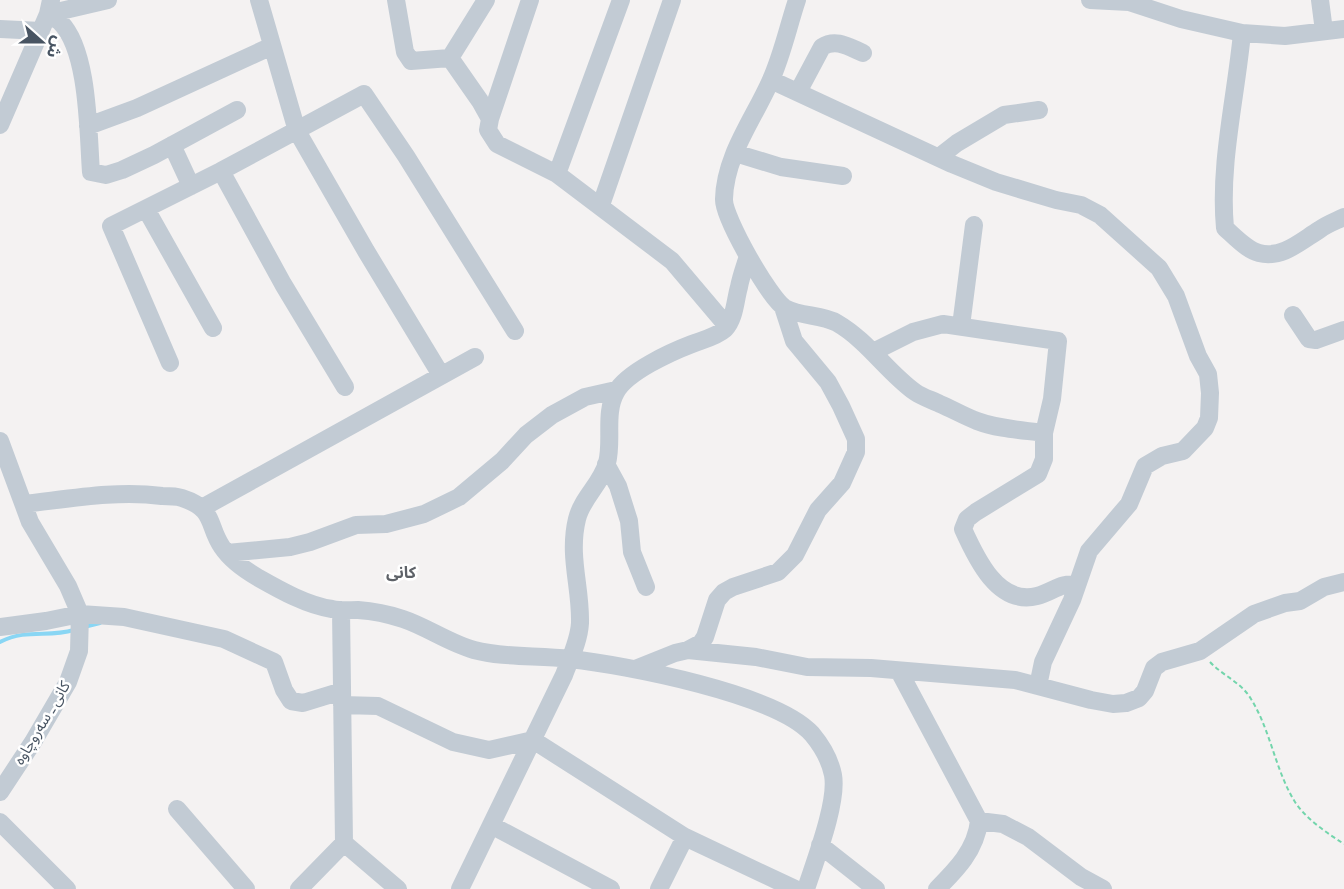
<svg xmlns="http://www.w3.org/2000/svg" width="1344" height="889" font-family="'Fira Sans Condensed','Noto Sans Arabic',sans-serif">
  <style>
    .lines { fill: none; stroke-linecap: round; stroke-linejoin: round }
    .stream { stroke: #89d6f4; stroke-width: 4 }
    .path { stroke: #73d5ac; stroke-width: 2; stroke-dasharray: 4.5 3; stroke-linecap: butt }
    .minor { stroke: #c2cbd4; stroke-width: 18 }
    .labels { text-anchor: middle; stroke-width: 5; stroke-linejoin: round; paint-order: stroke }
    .street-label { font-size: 15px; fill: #485462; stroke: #fff }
    .neighbourhood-label { font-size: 16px; font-weight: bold; fill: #5e6268; stroke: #fff }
  </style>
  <rect width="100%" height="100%" fill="#f4f2f2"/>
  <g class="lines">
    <path class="stream" d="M84,627L100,623
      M0,642C28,628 47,638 74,630"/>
    <path class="path" d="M1210,662C1223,676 1241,682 1251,699C1271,731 1275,770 1295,802C1306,819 1327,833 1344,844"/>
    <path class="minor" d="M259,0L297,131L366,251L441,375
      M396,0L405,52L411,61L450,58L480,101L490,119L488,130L497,144L557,174L672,261L727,326
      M797,0C788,27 782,56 770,82C753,120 725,156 724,199C723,217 770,299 785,308C801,317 821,314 837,323C868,341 887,372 915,392C922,397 932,400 940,404C952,409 964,416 977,421C998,429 1022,430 1044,433
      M1090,0L1129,2L1181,19L1242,33L1285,36L1344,29
      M1320,0L1324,31
      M48,14C52,17 57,19 60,22C89,50 88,133 91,172L106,175L122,170L154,155L237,110
      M48,14L108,0
      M0,29L41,31
      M1242,33C1236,97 1219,164 1225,228C1235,237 1247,250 1259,253C1282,259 1301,241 1319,230C1327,224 1336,221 1344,217
      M450,58L486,0
      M771,80L952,164L996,182L1056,200L1081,205L1100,215L1159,268L1176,296L1198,356L1208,374L1210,393L1209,418L1205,428L1183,451L1162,456L1145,466L1129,504L1089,551L1072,600L1043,662L1038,686
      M798,92L822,47C836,38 849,47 863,53
      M490,119L530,0
      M0,125L48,14L51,0
      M88,126L137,108L272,46
      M172,145L191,186
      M735,153L781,167L843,176
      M939,157L957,143L1004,115L1039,110
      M221,171L283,284L345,387
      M557,174L621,0
      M601,205L672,0
      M146,209L213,328
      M1293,315L1309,339L1316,340L1344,330
      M961,326L974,225
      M873,352L913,332L943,324L1058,341L1052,399L1044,433V459L1038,474L976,512L967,519L963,529C976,558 998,606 1037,596C1053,592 1060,582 1077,585
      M170,363L111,226L221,171L364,94L406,156L515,331
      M0,441L30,522L68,586L80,614L79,651L68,682L33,742L0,792
      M606,464L618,486L629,521L632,552L646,587
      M24,504C69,499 116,490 162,496C168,496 176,496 182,498C216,509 207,525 222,547C230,559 245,570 257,577C280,590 306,605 332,609C341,611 349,610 358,610C373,611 388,614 403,619C427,627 449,643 474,650C504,658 539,655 570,659C625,665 777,694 812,734C822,746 830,760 833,775C838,802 815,861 806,889
      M202,508L475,357
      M227,553L290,547L310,542L356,525L386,524L424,514L459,497L502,461L526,435L552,415L585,397L616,390
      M0,627L46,621L80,614L124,617L224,639L274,662L284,690L291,701L303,703L342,691
      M688,650L701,643L705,637L717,600L724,592L733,587L778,572L795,555L818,510L842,483L856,452V439L841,406L828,382L794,341L783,307
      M635,669L675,653L688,650L756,657L807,667L871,668L1015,680L1091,700L1113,704L1126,703L1139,698L1145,691L1154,668L1162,662L1200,651L1254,614L1285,603L1300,601L1324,587L1344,582
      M899,671L979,821C976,850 956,870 937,889
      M342,705L378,706L453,742L489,750L533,740L685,837L795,889
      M177,809L246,889
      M979,821L1003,824L1028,837L1081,877L1103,889
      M0,822L67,889
      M491,825L611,889
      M344,843L398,889
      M820,845L876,889
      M299,889L344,843L341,610
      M460,889L564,675C570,659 579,641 580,623C581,587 568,556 577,519C582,498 601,484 607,463C613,441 604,413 616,392C627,372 671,352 692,344C702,340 716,337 725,329C735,318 735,301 739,287C741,276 745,266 748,256
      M659,889L685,837"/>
  </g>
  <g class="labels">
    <g class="street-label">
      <text transform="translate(42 723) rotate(-59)" y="5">کانی ـ سەروچاوە</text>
    </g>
    <g class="neighbourhood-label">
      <text x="401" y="578">کانی</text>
    </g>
  </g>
  <g transform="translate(42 42) rotate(111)" stroke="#ffffff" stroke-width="4.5" paint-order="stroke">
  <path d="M0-4.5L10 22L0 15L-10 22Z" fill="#485462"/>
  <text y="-9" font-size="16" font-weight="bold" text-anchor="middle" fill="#485462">ش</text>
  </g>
</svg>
